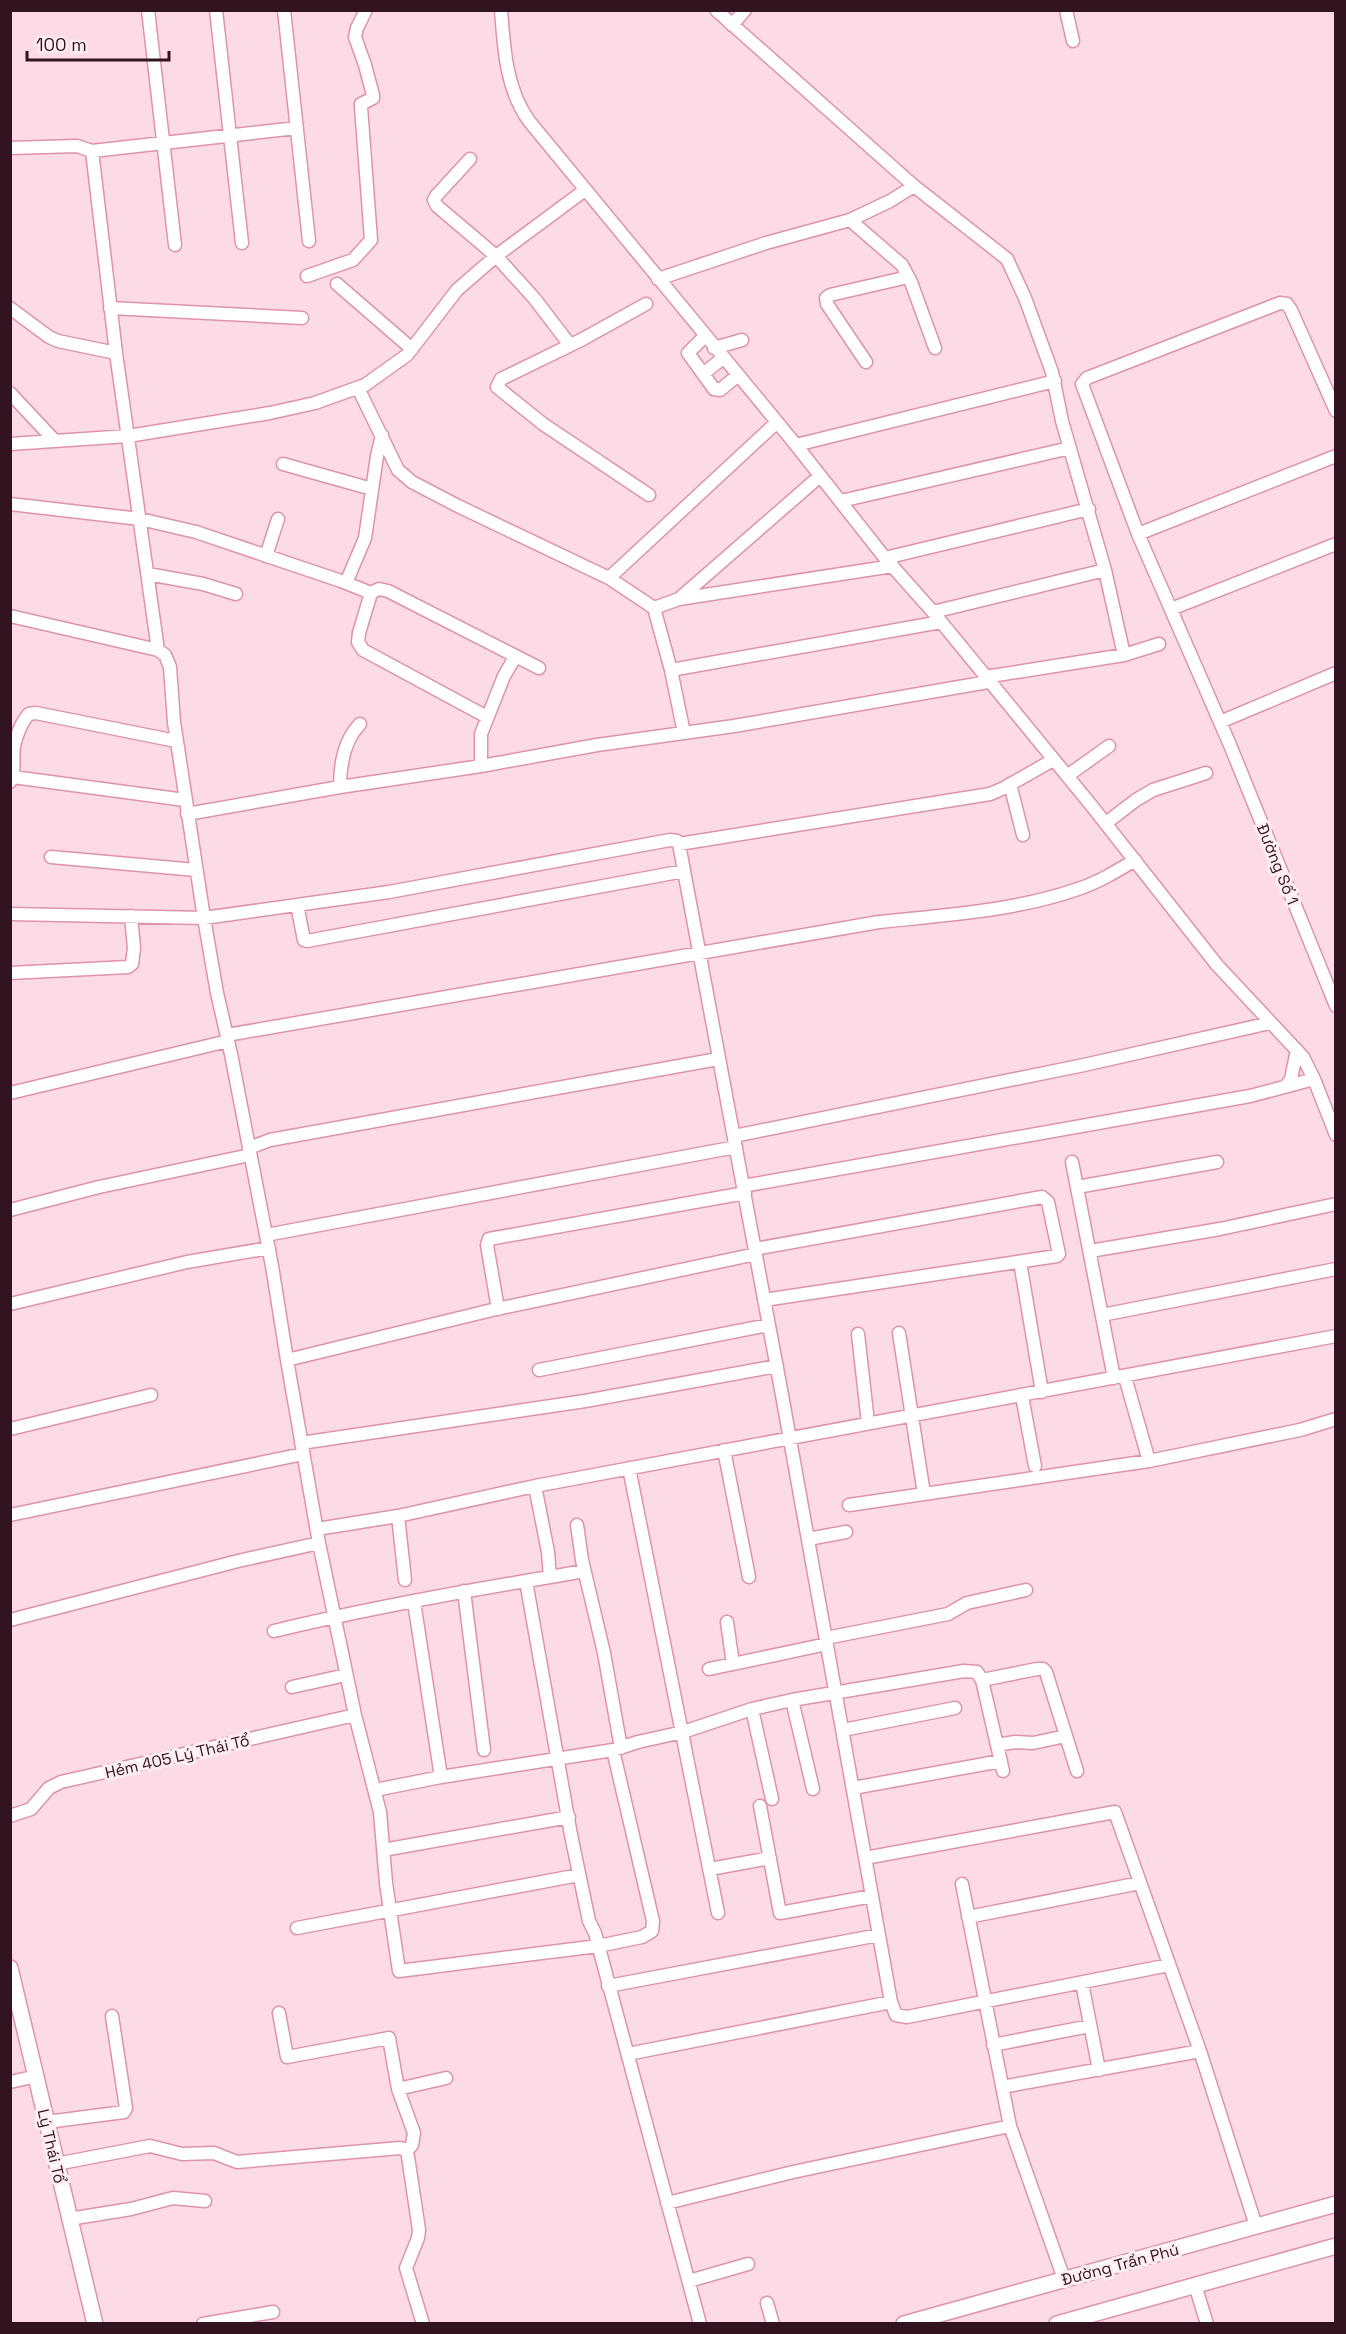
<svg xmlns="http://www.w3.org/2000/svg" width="1346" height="2334" font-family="'Space Grotesk',sans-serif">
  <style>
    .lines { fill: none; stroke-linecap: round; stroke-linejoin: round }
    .minor-casing { stroke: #de92ad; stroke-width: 15 }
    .major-casing { stroke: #de92ad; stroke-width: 18 }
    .minor { stroke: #fff; stroke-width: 12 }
    .major { stroke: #fff; stroke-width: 15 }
    .labels { text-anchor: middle; stroke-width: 6; stroke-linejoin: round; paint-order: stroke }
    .street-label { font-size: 16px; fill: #311420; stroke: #ffeef3 }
  </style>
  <rect width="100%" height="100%" fill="#fddbe6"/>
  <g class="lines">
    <g class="minor-casing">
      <path id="minor" d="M148,10L175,245
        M216,10L242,243
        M284,10L309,241
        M501,10C504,49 506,89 529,121L796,445L885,558L933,612L1091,805L1217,965L1303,1057L1314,1079L1336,1135
        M716,10L914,186L1007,259L1025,298L1052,372L1062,421L1105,570L1124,655
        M1066,10L1073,41
        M732,25L745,10
        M10,148L77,146L92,151L116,353L158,650L165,655L170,667L174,722L204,918L217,993L231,1054L272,1266L287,1360L319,1543L355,1715L380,1812L386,1883L399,1971L598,1946L642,1937L652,1931L653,1921L613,1750
        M92,151L297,128
        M470,159L436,196L434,200L437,206L496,256L534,298L570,345
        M850,220L902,265L911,282L935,348
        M307,276L353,260L371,240L361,107V104L373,98V95L365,65L355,37L357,28L366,10
        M658,279L766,243L850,220L890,201L914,186
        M337,284L412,349
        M646,304L581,340L501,379L497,387L543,424L649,495
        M10,308L49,337L58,341L116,353
        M110,308L302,318
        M705,336L688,353L714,389L720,390L737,376
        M714,348L742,340
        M866,362L827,304L826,298L830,295L908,277
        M703,374L723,358
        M358,388L398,470L412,482L458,506L609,578L654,608L671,670L684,733
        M10,393L55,441
        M1336,411L1291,310L1287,304L1280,303L1087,378L1082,384L1138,534L1230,745L1336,1006
        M10,444L128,436L270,413L315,403L365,385L407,355L457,290L496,256L585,190
        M796,445L1055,381
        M283,464L372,489
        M841,501L1070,448
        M10,504L140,519L196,532L341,581L371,593
        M1138,534L1336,456
        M266,556L278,519
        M885,558L1089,509
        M148,574L203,584L236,594
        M609,578L776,423
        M346,583L365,538L377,456L382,435
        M680,598L820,476
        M654,608L679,599L893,566
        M1171,609L1336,544
        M933,612L1105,570
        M10,616L158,650
        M671,670L941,622
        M985,677L1124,655L1159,644
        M487,717L363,650L358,642L359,633L371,593L379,589L388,591L539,668
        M1220,722L1336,673
        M481,766V734L504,676L515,657
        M1067,776L1109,746
        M13,777L185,800
        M10,782C16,771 12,758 14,746C16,736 22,721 29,714L36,713L176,741
        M1010,784L1023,835
        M340,787C340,764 344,740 360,724
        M187,814L340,787L481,766L597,745L734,726L988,682
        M1106,823L1136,800L1153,790L1206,773
        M679,844L782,1395L891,2002L896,2015L907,2017L1169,1965
        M51,857L196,870
        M297,905L304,940L307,941L684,871
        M10,914L204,918L389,892L670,840L677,841L679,844L990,794L1004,788L1053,760
        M10,973L128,967L132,964L134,948L131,916
        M227,1035L879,922C945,915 1015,911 1078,889C1099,882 1117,871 1135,860
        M1286,1086L1291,1079L1297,1050
        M10,1093L228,1041
        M734,1136L1084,1065L1270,1023
        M249,1148L270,1140L718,1059
        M1072,1162L1114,1378
        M743,1186L1250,1096L1314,1079
        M1077,1187L1217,1162
        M10,1210L99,1187L250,1155
        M266,1235L736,1147
        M755,1249L1042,1197L1048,1202L1059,1254L1057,1256L764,1300
        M1090,1251L1220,1229L1336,1204
        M1020,1262L1042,1392
        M10,1304L187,1262L269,1248
        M498,1309L487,1245L489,1239L745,1193
        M1102,1315L1336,1269
        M899,1333L924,1494
        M858,1334L868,1423
        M287,1360L492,1310L756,1254
        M539,1370L769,1325
        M1125,1377L1149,1461
        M1022,1396L1035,1466
        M10,1429L151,1395
        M301,1443L585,1401L777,1366
        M724,1450L749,1577
        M629,1468L718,1913
        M849,1505L1149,1461L1300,1430L1336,1419
        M10,1515L303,1454
        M398,1516L405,1580
        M577,1525L582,1560L604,1653L621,1748
        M317,1529L398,1516L535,1486L1336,1336
        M808,1539L846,1532
        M550,1577L584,1571
        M526,1581L571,1835L589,1921L595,1933L700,2324
        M464,1591L484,1750
        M414,1602L441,1777
        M10,1620L238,1561L319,1543
        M727,1622L733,1664
        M274,1631C365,1609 458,1592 550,1577L548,1552L535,1486
        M826,1638L948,1614L967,1603L1026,1590
        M709,1669L827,1644
        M982,1680L1003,1771
        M292,1687L346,1675
        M792,1700L813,1789
        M752,1709L772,1799
        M843,1730L955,1708
        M997,1745L1015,1742L1033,1743L1066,1736
        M853,1788L1001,1761
        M375,1790L441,1777L613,1750L638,1742L683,1732L752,1709L792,1700L964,1671L977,1672L982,1680L1037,1669H1043L1046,1672L1077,1771
        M760,1806L780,1913L872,1896
        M10,1816L31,1809L49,1788L61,1782L355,1715
        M383,1850L569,1817
        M865,1858L1115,1812L1200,2051L1256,2226
        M710,1869L770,1858
        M962,1884L1010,2126L1064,2279
        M968,1917L1140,1883
        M297,1928L579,1875
        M1082,1983L1099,2070
        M608,1986L879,1935
        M279,2013L287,2057L389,2038L398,2089L414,2133L412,2145L407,2150
        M993,2045L1090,2026
        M628,2054L891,2002
        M10,2082L37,2076
        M1002,2087L1200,2051
        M398,2089L446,2078
        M47,2122L124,2112L126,2108L112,2016
        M407,2150L419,2230L418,2238L406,2268L423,2324
        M56,2164L150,2146L182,2154L214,2153L237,2162L400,2148L407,2150
        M667,2203L793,2172L1010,2126
        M69,2219L131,2209L173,2198L205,2201
        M689,2281L748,2264
        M1195,2285L1207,2324
        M767,2303L773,2324
        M203,2324L273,2312"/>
    </g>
    <g class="major-casing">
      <path id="major" d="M10,1968L95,2324
        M904,2324L1336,2204
        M1057,2324L1336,2246"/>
    </g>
    <use href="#minor" class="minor"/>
    <use href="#major" class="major"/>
  </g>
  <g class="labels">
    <g class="street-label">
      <text transform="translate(1278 864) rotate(68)" y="6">Đường Số 1</text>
      <text transform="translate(177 1756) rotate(-13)" y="6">Hẻm 405 Lý Thái Tổ</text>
      <text transform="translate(52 2146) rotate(77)" y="6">Lý Thái Tổ</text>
      <text transform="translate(1120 2264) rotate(-15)" y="6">Đường Trần Phú</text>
    </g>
  </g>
  <rect width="1346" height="2334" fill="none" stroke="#311420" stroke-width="24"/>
  <path d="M27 51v9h142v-9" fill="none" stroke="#311420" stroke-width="3"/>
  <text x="36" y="51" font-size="18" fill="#311420" stroke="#ffeef3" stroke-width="4.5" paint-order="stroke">100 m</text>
</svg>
